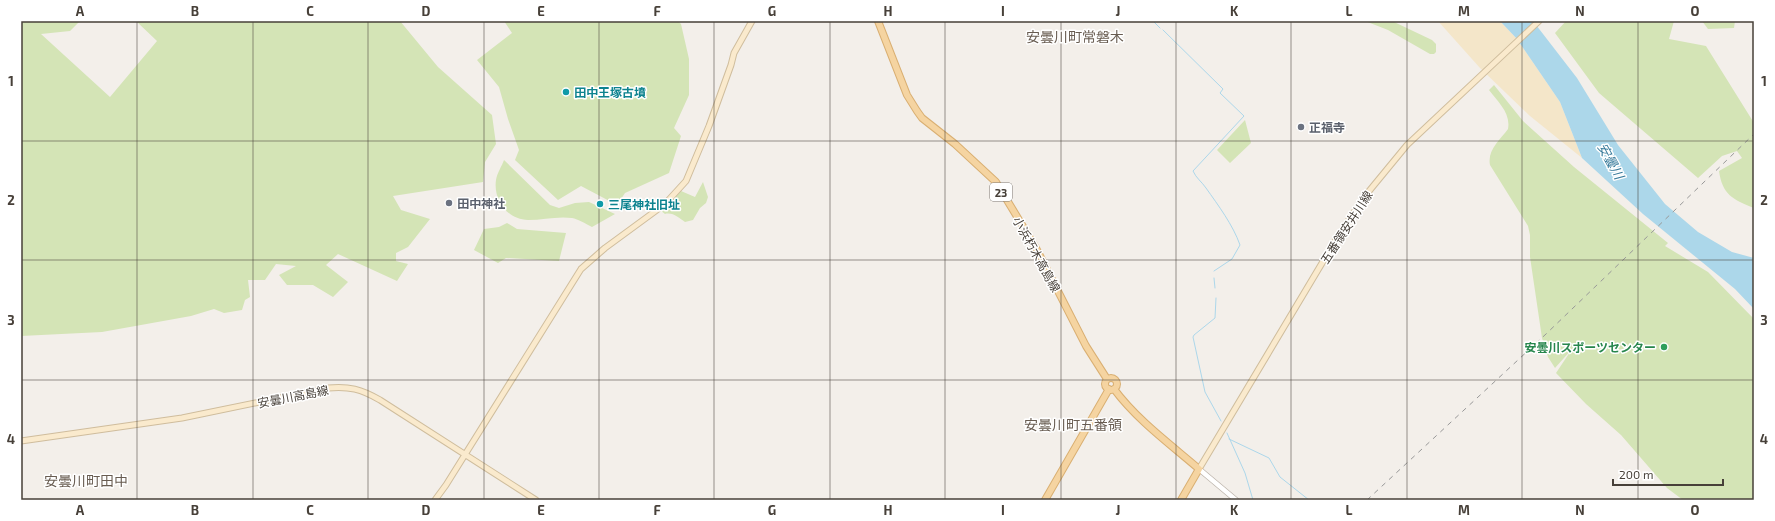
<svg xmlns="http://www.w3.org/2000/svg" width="1775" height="521" font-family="'Exo 2','Noto Sans JP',sans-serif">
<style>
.green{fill:#d4e4b6}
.sand{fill:#f4e6c9}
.water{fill:#acd7ea}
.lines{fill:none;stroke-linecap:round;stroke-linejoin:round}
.stream{stroke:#acd7ea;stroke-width:1}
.tertiary-casing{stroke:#beb6ad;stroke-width:6}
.secondary-casing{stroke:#cfbd9d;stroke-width:7}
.primary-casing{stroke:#d9af72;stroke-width:8}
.tertiary{stroke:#fff;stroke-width:4.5}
.secondary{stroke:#faeacd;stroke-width:5}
.primary{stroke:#f5d4a1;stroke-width:6}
.rail{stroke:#989898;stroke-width:1;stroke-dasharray:5 5;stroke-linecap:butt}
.grid{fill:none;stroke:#474039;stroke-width:1;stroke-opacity:0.55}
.culture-dot{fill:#0f9aa8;stroke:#fff;stroke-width:1.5}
.worship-dot{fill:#6b7280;stroke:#fff;stroke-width:1.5}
.leisure-dot{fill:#2e9e5b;stroke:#fff;stroke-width:1.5}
.labels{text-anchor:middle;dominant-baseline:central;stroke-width:3;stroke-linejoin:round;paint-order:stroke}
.shield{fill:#fff;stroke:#7e7974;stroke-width:1}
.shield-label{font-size:11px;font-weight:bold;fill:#474039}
.culture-label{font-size:12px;font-weight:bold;fill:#0d838f;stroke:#fff;text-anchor:start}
.worship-label{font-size:12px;font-weight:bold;fill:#5b616d;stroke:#fff;text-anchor:start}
.street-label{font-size:12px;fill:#474039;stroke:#fff}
.leisure-label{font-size:12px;font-weight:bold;fill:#27864d;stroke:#fff;text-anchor:end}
.water-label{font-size:13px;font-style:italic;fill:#377a9a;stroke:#fff}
.quarter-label{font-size:14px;fill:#685c51;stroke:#fff}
.neatline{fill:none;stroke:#474039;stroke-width:1.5}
.grid-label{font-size:13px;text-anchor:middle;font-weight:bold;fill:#474039}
</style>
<rect width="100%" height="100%" fill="#f3efea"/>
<!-- green -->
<path class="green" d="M 21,21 L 80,21 L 70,31 L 41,34 L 110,97 L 157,41 L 136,21 L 400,21 L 438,67 L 492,115 L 496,144 L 485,162 L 483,182 L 393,196 L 401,210 L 430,219 L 408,247 L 396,253 L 396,261 L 408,264 L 397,281 L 338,254 L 326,265 L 348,282 L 333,297 L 313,285 L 287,285 L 279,275 L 296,266 L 276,264 L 265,280 L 248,280 L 250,297 L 245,300 L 242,310 L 224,313 L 214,309 L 191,316 L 102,332 L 21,336 Z
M 504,21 L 678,21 L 681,24 L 689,59 L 689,95 L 674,128 L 681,136 L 669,173 L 625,193 L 617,205 L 581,186 L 558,200 L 515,160 L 519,150 L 508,119 L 499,87 L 477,60 L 512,33 Z
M 1365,21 L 1392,21 L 1432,40 L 1436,44 L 1436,52 L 1434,54 L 1430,54 L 1388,30 Z
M 1566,21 L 1674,21 L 1669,39 L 1706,46 L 1754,123 L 1754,208 C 1733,200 1722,194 1719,171 L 1742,158 L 1737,151 L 1722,156 L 1698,178 L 1599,93 L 1555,33 Z
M 1702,21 L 1735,21 L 1734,28 L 1708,29 Z
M 1494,85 L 1523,121 L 1574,167 L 1668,243 L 1665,246 L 1708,272 L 1754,319 L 1754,500 L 1683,500 L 1667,488 L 1621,435 L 1586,404 L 1556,373 L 1572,349 L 1555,368 L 1548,357 L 1542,338 L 1530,257 L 1530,235 L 1528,226 L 1490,165 C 1487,150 1500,140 1508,129 C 1511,113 1498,102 1489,90 Z
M 1245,120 L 1251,143 L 1230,163 L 1217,150 Z
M 504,160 L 550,205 L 559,208 L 575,203 L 589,202 L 615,214 L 592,227 C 586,224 578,219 572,218 C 557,216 543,220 528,220 C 508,220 493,200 496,180 C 497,173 502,166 504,160 Z
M 703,182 L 708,197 L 706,203 L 700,208 L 693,220 L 685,222 C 679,218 673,212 665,214 L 660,210 L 681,191 L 695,197 Z
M 507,223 L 517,229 L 566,233 L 559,261 L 506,258 L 498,263 L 474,250 L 484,229 L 499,227 Z"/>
<!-- sand -->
<path class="sand" d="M 1438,21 L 1500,21 L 1517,39 L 1560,102 L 1582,158 L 1530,116 L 1480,68 Z"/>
<!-- water -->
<path class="water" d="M 1500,21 L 1533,21 L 1577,78 L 1618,145 L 1665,204 L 1698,232 L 1732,252 L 1754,258 L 1754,309 L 1735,289 L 1643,214 L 1582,158 L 1560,102 L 1517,39 Z"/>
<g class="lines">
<!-- stream -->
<path class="stream" d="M 1153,21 L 1160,28
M 1163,30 L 1223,89 L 1220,93 L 1244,116 L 1193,171 C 1196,178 1202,182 1206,188 C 1218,205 1233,225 1240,245 L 1232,259 L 1214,271
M 1214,278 L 1215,288
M 1216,298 L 1215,318 L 1194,335 L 1193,337 L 1205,392 L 1221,421
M 1227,433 L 1245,473 L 1253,500
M 1229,439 L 1269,458 L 1280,477 L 1309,500"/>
<defs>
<path id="tertiary" d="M 1199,469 L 1236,500"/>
<path id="secondary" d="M 21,441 L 182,418 L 328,388 C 349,386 361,389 380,400 L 536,500
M 1199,469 L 1340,233 L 1365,196 L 1407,145 L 1539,21
M 435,500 L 446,485 L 581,269 L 605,248 L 665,204 L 686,181 L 709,126 L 731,65 L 734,53 L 752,21"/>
<path id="primary" d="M 878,21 L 907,95 L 917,111 L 922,118 L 955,144 L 996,182 L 1036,248 L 1086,346 L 1107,379
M1105 384a6 6 0 1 1 12 0a6 6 0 1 1-12 0Z
M 1114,389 C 1137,420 1170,444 1199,469 L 1181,500
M 1045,500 L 1109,389"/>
</defs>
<!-- tertiary casing -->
<use href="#tertiary" class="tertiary-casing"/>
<!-- secondary casing -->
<use href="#secondary" class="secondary-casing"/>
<!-- primary casing -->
<use href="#primary" class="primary-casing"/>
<!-- tertiary -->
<use href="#tertiary" class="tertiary"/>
<!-- secondary -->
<use href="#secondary" class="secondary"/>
<!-- primary -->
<use href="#primary" class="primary"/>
<!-- rail -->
<path class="rail" d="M 1367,500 L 1546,334 L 1754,134"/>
</g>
<!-- grid -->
<path class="grid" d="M 137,21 L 137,500M 253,21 L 253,500M 368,21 L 368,500M 484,21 L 484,500M 599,21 L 599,500M 714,21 L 714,500M 830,21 L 830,500M 945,21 L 945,500M 1061,21 L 1061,500M 1176,21 L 1176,500M 1291,21 L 1291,500M 1407,21 L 1407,500M 1522,21 L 1522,500M 1638,21 L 1638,500M 21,141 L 1754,141M 21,260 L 1754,260M 21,380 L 1754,380"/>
<!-- markers -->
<g class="culture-dot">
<circle cx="566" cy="92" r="4"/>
<circle cx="600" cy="204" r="4"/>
</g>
<g class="worship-dot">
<circle cx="1301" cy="127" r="4"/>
<circle cx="449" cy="203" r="4"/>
</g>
<circle class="leisure-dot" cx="1664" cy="347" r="4"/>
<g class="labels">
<!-- shield labels -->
<rect class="shield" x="990" y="183" width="22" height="18" rx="3"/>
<g class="shield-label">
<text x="1001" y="192">23</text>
</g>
<!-- culture labels -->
<g class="culture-label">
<text x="574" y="92">田中王塚古墳</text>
<text x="608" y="204">三尾神社旧址</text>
</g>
<!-- worship labels -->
<g class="worship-label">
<text x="1309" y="127">正福寺</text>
<text x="457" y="203">田中神社</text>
</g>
<!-- street labels -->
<g class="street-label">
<text transform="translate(1346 227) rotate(-57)">五番領安井川線</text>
<text transform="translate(1037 254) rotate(61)">小浜朽木高島線</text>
<text transform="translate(293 396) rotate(-11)">安曇川高島線</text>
</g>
<!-- leisure labels -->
<g class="leisure-label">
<text x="1656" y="347">安曇川スポーツセンター</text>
</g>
<!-- water labels -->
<g class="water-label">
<text transform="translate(1611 161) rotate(61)">安曇川</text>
</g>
<!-- quarter labels -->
<g class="quarter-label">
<text x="1075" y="36">安曇川町常磐木</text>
<text x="1073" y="424">安曇川町五番領</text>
<text x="86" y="480">安曇川町田中</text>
</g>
</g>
<!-- border -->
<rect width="1775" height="521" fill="none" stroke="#ffffff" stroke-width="44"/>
<!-- scale -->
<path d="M1613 479v6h110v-6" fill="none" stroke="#474039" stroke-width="2"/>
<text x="1619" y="479" font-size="12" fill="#474039" stroke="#ffffff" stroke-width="3" paint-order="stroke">200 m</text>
<rect x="22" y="22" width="1731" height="477" class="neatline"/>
<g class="grid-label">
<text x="80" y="16">A</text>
<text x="195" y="16">B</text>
<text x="310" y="16">C</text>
<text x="426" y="16">D</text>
<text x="541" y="16">E</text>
<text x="657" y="16">F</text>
<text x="772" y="16">G</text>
<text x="888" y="16">H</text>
<text x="1003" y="16">I</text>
<text x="1118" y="16">J</text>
<text x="1234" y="16">K</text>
<text x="1349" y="16">L</text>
<text x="1464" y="16">M</text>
<text x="1580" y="16">N</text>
<text x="1695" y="16">O</text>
<text x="11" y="86">1</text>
<text x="1764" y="86">1</text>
<text x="11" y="205">2</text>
<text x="1764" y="205">2</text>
<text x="11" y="325">3</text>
<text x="1764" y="325">3</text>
<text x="11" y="444">4</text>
<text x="1764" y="444">4</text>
<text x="80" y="515">A</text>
<text x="195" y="515">B</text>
<text x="310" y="515">C</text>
<text x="426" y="515">D</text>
<text x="541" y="515">E</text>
<text x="657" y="515">F</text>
<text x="772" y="515">G</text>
<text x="888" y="515">H</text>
<text x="1003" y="515">I</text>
<text x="1118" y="515">J</text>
<text x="1234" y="515">K</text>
<text x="1349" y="515">L</text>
<text x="1464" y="515">M</text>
<text x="1580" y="515">N</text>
<text x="1695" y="515">O</text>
</g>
</svg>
